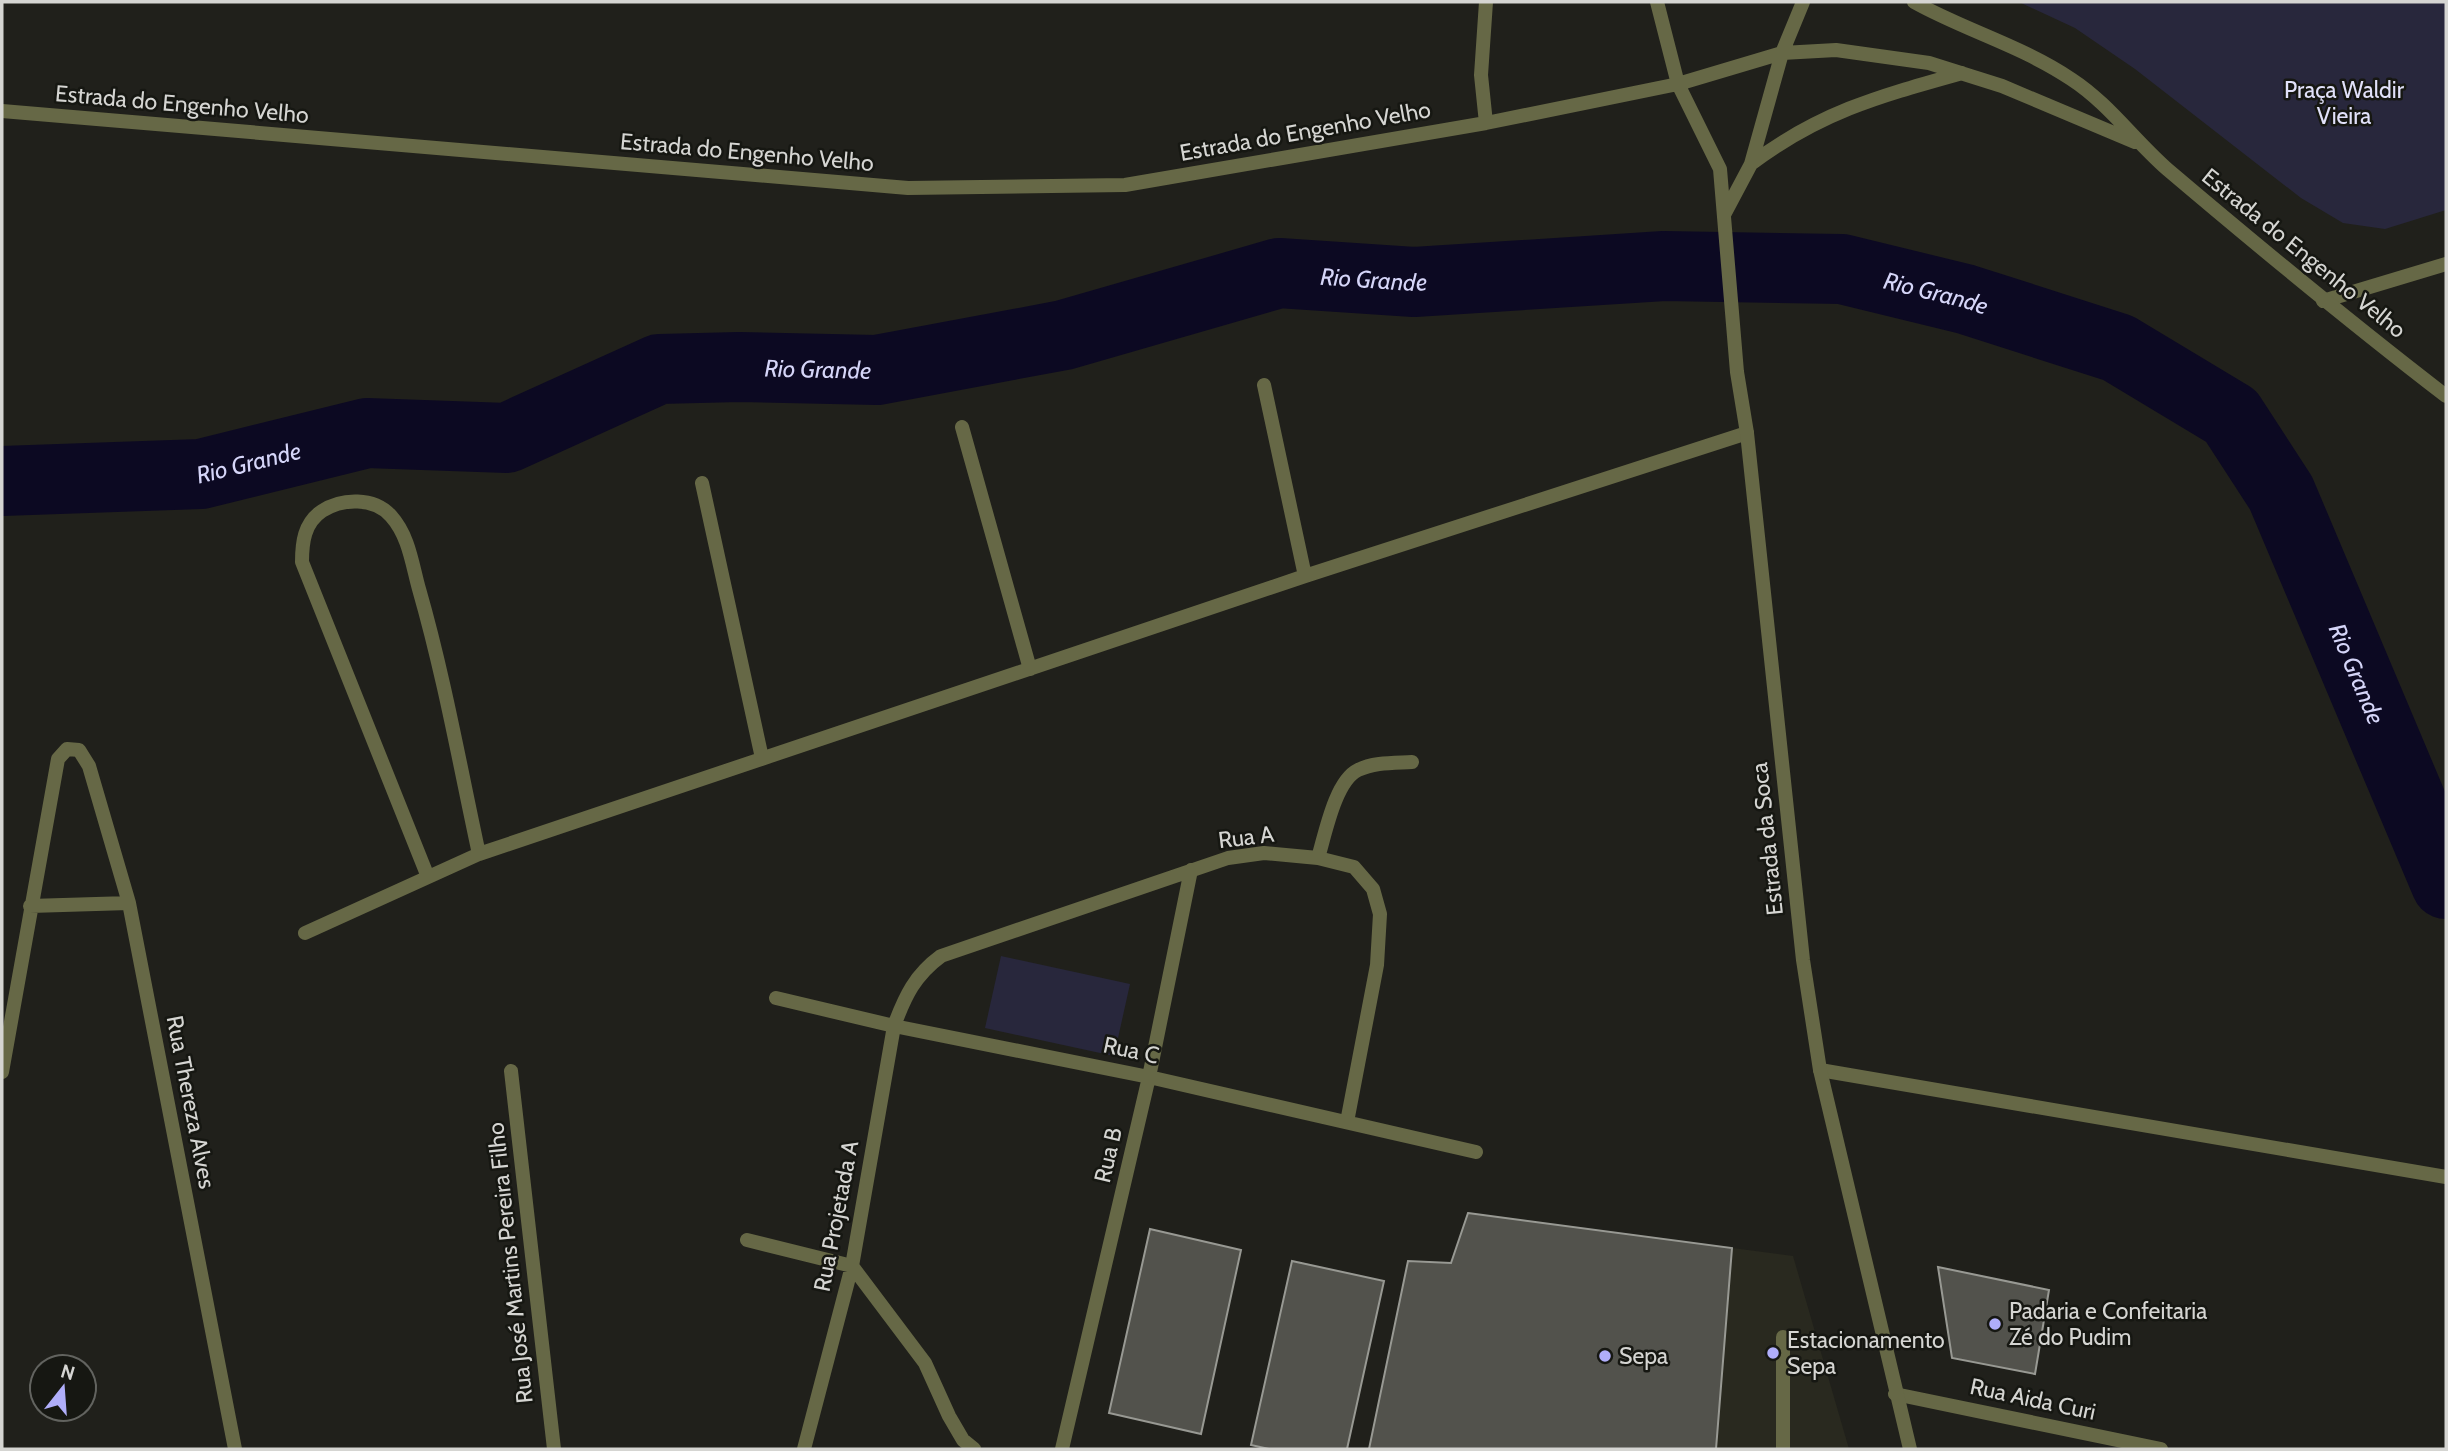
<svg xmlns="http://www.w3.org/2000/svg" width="2448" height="1451" font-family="Cabin,sans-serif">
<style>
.built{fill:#29291f}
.green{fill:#28273c}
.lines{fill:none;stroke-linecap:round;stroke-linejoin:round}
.river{stroke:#0c0922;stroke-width:70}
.building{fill:#52524c;stroke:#989993;stroke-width:2}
.service{stroke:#666846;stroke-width:14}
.minor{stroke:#666846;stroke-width:14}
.tertiary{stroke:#666846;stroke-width:14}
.poi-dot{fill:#b0aefa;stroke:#161712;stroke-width:2.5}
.labels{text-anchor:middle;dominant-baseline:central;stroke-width:5;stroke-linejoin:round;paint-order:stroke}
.park-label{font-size:23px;fill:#e1e1f9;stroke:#161712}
.street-label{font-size:23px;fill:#d5d5d2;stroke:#161712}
.poi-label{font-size:23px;fill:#d5d5d2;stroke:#161712;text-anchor:start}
.water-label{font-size:24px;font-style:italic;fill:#d5d5f8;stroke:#161712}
</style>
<rect width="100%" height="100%" fill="#20201b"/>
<!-- built -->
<path class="built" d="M 1468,1213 L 1793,1256 L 1849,1449 L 1369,1449 L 1408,1261 L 1451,1263 Z"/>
<!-- green -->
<path class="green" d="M 2019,2 L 2446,2 L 2446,210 L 2385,229 L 2343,223 L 2301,198 L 2135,69 L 2075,28 Z
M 1001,956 L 1130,984 L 1114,1056 L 985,1028 Z"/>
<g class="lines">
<!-- river -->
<path class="river" id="s1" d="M 2,481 L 201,474 L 367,433 L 507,438 L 659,369 L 739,367 L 877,370 L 1064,335 L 1279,273 L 1414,282 L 1664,266 L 1842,269 L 1965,299 L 2118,348 L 2231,416 L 2281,493 L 2446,884"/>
</g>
<!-- building -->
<path class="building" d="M 1468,1213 L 1732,1248 L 1716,1449 L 1369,1449 L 1408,1261 L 1451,1263 Z
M 1150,1229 L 1241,1250 L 1201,1434 L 1109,1413 Z
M 1292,1261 L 1384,1281 L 1347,1449 L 1269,1449 L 1251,1445 Z
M 1938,1267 L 2049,1290 L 2035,1374 L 1952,1358 Z"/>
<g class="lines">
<!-- service -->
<path class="service" d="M 1820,1070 L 2446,1177
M 1783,1337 L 1783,1449"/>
<!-- minor -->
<path class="minor" d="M 2323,301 L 2446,264
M 1264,385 L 1305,576
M 962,427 L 1030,669
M 702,483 L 762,758
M 1318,858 C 1325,835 1335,781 1358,770 C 1374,762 1394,763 1412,762
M 428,877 L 302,562 C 302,543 304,523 322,511 C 342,498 374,497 391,516 C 409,536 412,564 419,589 C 444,676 460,766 479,854
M 30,906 L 129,903
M 305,933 L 479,854 L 1305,576 L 1747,433
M 776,998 L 894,1026 L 1149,1077 L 1476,1152
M 511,1071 L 554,1449
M 2,1072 L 58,759 L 67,749 L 79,750 L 89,766 L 129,903 L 235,1449
M 747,1240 L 852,1266 L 925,1363 L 949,1416 L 963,1440 L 974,1449
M 1895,1394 L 2161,1449
M 804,1449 L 852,1266 L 894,1026 C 905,996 915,975 941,956 L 1228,858 L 1264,853 L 1318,858 L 1354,867 L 1373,889 L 1380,914 L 1377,965 L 1347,1122
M 1062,1449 L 1149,1077 L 1191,870"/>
<!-- tertiary -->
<path class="tertiary" d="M 1657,2 L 1678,84 L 1720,169 L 1737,372 L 1747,433 L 1803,960 L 1820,1070 L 1910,1449
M 1914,2 C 1964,30 2022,46 2071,79 C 2108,103 2133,139 2167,169 C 2259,247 2351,323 2446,396
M 2,111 L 908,188 L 1125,185 L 1486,123 L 1678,84 L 1782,53 L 1836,50 L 1929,63 L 2002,86 L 2135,142
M 1486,123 L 1481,75 L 1486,2
M 1751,164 C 1820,112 1880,96 1962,73
M 1725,213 L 1751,164 L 1782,53 L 1803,2"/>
</g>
<!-- markers -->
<g class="poi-dot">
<circle cx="1995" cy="1324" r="7"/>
<circle cx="1773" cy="1353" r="7"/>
<circle cx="1605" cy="1356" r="7"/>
</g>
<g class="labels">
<!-- park labels -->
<g class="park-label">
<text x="2344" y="90">Praça Waldir<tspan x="2344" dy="26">Vieira</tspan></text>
</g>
<!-- street labels -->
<g class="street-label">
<text transform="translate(182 104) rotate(5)">Estrada do Engenho Velho</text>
<text transform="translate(1305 131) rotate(-10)">Estrada do Engenho Velho</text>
<text transform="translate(747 152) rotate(5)">Estrada do Engenho Velho</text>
<text transform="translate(2304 253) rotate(39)">Estrada do Engenho Velho</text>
<text transform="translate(1246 837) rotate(-7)">Rua A</text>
<text transform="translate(1767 839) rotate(-96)">Estrada da Soca</text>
<text transform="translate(1131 1050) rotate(12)">Rua C</text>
<text transform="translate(191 1102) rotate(79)">Rua Thereza Alves</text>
<text transform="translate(1108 1155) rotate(-77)">Rua B</text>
<text transform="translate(836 1216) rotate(-79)">Rua Projetada A</text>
<text transform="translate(510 1263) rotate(-96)">Rua José Martins Pereira Filho</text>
<text transform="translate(2033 1399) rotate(12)">Rua Aida Curi</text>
</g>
<!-- poi labels -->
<g class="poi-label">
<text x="2009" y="1311">Padaria e Confeitaria<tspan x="2009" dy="26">Zé do Pudim</tspan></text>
<text x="1787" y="1340">Estacionamento<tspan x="1787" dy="26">Sepa</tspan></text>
<text x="1619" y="1356">Sepa</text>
</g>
<!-- water labels -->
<g class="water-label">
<text stroke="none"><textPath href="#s1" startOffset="1404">Rio Grande</textPath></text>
<text stroke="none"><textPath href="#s1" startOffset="1970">Rio Grande</textPath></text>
<text stroke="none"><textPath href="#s1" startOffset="836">Rio Grande</textPath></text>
<text stroke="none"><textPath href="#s1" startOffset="248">Rio Grande</textPath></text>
<text stroke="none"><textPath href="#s1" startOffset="2580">Rio Grande</textPath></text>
</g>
</g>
<!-- border -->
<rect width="2448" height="1451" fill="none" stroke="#d5d5d2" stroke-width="7"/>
<!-- north arrow -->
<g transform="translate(63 1388) rotate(17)"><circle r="33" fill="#161712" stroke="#62635f" stroke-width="2"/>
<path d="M0-5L12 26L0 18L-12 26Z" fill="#b0aefa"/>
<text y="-10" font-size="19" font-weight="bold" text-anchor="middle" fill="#d5d5d2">N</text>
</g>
</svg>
